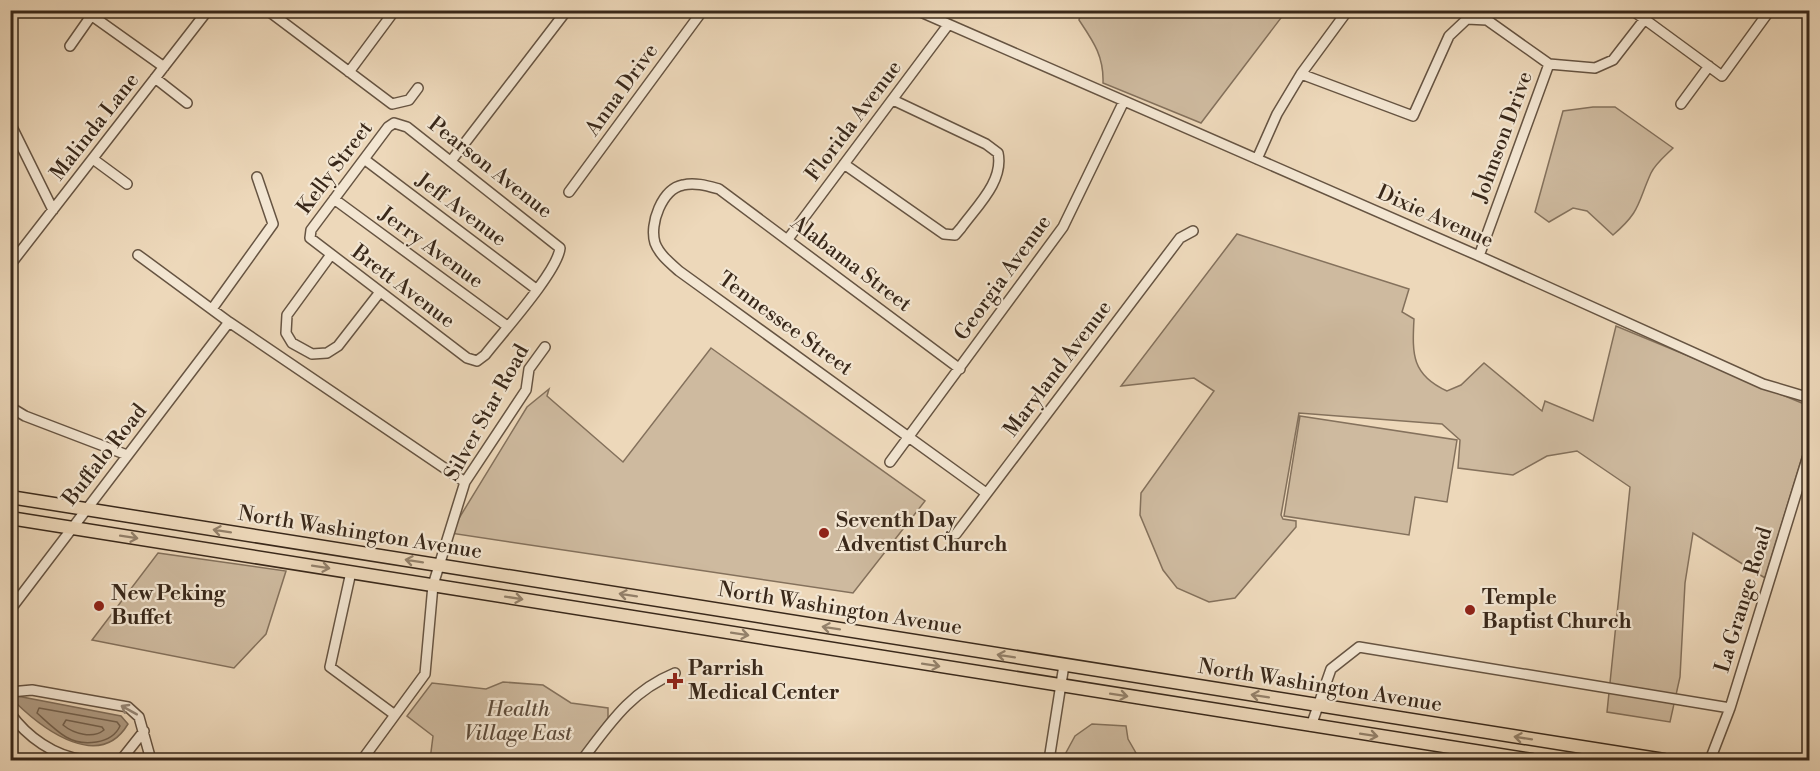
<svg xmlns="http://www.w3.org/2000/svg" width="1820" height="771" font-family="'Libre Bodoni',serif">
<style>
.green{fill:#ceba9f;stroke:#84715c;stroke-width:1.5}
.water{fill:#b09c84;stroke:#806e5a;stroke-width:1.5}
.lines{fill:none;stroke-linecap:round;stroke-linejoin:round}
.shore{stroke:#74624f;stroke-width:1.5}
.minor-casing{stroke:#665442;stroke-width:12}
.major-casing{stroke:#39281a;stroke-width:15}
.minor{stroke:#f3e6d2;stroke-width:9}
.major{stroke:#edd8ba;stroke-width:12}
.oneway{stroke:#93806a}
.oneway2{stroke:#968776}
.poi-dot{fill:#8f2418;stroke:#f3e6d2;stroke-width:2}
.labels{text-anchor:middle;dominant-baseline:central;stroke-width:4.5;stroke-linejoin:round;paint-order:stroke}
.street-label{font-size:21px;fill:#39281a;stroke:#f3e6d2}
.poi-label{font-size:21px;font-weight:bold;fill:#39281a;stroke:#f3e6d2;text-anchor:start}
.park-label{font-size:21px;font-style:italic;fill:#5e4c3b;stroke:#f3e6d2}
</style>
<rect width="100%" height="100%" fill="#edd8ba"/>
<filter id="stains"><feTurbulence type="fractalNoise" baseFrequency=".00333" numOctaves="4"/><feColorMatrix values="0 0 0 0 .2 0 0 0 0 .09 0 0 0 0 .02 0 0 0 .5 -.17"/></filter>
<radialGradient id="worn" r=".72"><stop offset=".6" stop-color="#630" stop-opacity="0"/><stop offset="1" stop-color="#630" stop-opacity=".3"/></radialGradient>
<!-- green -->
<path class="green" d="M 1082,10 L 1279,10 L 1284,14 L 1201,123 L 1103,83 C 1104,56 1093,41 1079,20 Z
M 1593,107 L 1615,107 L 1673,148 C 1666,155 1655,164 1651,173 C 1637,204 1641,211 1613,235 L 1587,211 L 1573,208 L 1549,222 L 1535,212 L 1563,111 Z
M 1237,234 L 1409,289 L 1402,312 L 1414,319 C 1412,355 1412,375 1447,391 L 1461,385 L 1484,363 L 1542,411 L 1545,401 L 1593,421 L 1616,326 L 1809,406 L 1809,435 L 1765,578 L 1693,533 L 1685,583 L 1680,677 L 1670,722 L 1607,712 L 1630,487 L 1577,451 L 1547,456 L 1513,475 L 1458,468 L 1460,440 L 1442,424 L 1299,413 L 1281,515 L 1283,519 L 1296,521 L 1296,527 L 1235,598 L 1209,602 L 1177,588 L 1163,570 L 1140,515 L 1141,493 L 1214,391 L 1194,378 L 1121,386 Z
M 711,348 L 925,501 L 853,593 L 450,533 L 527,407 L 549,389 L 547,396 L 623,462 Z
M 1300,416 L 1457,440 L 1447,502 L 1415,497 L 1409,535 L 1284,516 Z
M 158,553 L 286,571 L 266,634 L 234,668 L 92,640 Z
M 503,682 L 543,685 L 571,703 L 608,708 L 608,718 L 577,760 L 430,760 L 433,736 L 407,716 L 432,683 L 486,689 Z
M 1092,724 L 1126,726 L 1128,739 L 1140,760 L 1062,760 L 1075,736 Z"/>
<!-- water -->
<path class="water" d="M 17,696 L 121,716 L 128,724 C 100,771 45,731 16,703 Z"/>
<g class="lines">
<!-- shore -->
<path class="shore" d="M 39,708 L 117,722 L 120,726 C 112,744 83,747 66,737 C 56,731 46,721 37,713 Z
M 66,720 L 102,727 L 104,730 C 93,739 74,734 63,725 Z"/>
<defs>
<path id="minor" d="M 84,10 L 164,67
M 267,10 L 392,104 L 409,100 L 418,88
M 916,10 L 1479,256 L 1763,384 L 1810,398
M 1632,10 L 1722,76 L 1770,10
M 70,46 L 91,16
M 349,72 L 395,10
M 1301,74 L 1413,116 L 1449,36 L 1467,19 L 1487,20 L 1549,64 L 1595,68 L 1613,60 L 1644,20
M 155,78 L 187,103
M 1681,104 L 1709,66
M 10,123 L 53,210
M 394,123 L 407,127 L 560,248 C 558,271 502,333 485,355 L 477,361 L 467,358 L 310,238 L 311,230 L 388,127 Z
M 93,159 L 127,184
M 364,159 L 536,289
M 1257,159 L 1277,114 L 1301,74 L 1348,10
M 451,161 L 567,10
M 844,164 L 944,234 L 955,235 L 961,228 C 977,206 1004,181 998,153 L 986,144 L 893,100
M 569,192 L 703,10
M 334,199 L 507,326
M 788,239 L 948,25
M 138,255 L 229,322 L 465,482
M 330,256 L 287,315 L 286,333 L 292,343 L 312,354 L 327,353 L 338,346 L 380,292
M 1479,256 L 1549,64
M 10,265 L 208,10
M 212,309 L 273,224 L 257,177
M 960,369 L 719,189 C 708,186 695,182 683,185 C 662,189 649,224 655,243 C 659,254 670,263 679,271 L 986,493
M 10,407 L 25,416 L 127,455
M 890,462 L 1063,227 L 1124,101
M 956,534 L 1180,238 L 1193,231
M 351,572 L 330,667 L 395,715
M 10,610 L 229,322
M 10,692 L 32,690 L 128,707 L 139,717 L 151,760
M 10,713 C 27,737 54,756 84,760
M 1311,726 L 1331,669 L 1359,647 L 1730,708
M 121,760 L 144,731
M 362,760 L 425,674 L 433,585 L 465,482 L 526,390 L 529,369 L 545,347
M 582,760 C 610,723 631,691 675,673
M 1049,760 L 1064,665
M 1710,760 L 1730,708 L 1810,449"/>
<path id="major" d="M 10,497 L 1664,760
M 10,518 L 1532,760"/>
</defs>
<!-- minor casing -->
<use href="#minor" class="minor-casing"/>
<!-- major casing -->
<use href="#major" class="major-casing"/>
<!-- minor -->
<use href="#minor" class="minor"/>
<!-- major -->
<use href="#major" class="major"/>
</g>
<!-- one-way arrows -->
<defs><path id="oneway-shaft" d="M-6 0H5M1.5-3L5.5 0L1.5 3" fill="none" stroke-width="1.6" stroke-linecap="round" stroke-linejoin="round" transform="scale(1.5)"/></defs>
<g class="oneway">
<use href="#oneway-shaft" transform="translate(222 531) rotate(-171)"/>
<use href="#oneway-shaft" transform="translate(129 537) rotate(9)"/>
<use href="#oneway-shaft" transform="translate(414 561) rotate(-171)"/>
<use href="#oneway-shaft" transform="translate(321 567) rotate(9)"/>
<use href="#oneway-shaft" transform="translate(628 595) rotate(-171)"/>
<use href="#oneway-shaft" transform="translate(514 598) rotate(9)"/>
<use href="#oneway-shaft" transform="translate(831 628) rotate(-171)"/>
<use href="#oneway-shaft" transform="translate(740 634) rotate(9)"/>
<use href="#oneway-shaft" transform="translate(1006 656) rotate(-171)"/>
<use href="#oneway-shaft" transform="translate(931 665) rotate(9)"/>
<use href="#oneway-shaft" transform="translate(1119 695) rotate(9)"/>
<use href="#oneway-shaft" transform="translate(1260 696) rotate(-171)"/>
<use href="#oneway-shaft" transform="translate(1369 735) rotate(9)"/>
<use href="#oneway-shaft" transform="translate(1523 738) rotate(-171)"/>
</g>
<use class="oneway2" href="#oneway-shaft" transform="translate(129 710) rotate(-151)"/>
<!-- markers -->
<g class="poi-dot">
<circle cx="824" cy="533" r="6"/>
<circle cx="99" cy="606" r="6"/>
<circle cx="1470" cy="610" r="6"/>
<path d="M672 672h6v6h6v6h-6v6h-6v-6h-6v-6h6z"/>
</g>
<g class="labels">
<!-- street labels -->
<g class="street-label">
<text transform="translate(622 90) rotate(-54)">Anna Drive</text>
<text transform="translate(854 121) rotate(-53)">Florida Avenue</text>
<text transform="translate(95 127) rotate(-52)">Malinda Lane</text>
<text transform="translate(1503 137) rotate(-70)">Johnson Drive</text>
<text transform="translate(335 168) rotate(-53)">Kelly Street</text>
<text transform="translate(490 168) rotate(38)">Pearson Avenue</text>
<text transform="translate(461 210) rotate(37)">Jeff Avenue</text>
<text transform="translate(1435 217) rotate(24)">Dixie Avenue</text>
<text transform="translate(431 248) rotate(36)">Jerry Avenue</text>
<text transform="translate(851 264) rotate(37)">Alabama Street</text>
<text transform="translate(1003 278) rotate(-54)">Georgia Avenue</text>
<text transform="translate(403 287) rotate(37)">Brett Avenue</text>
<text transform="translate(785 324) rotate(36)">Tennessee Street</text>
<text transform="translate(1058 369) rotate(-53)">Maryland Avenue</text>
<text transform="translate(487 413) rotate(-61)">Silver Star Road</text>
<text transform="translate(105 455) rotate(-52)">Buffalo Road</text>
<text transform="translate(360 533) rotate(9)">North Washington Avenue</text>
<text transform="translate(1744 600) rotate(-73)">La Grange Road</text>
<text transform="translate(840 609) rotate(9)">North Washington Avenue</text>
<text transform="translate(1320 686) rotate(9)">North Washington Avenue</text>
</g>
<!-- poi labels -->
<g class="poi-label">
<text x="836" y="521">Seventh Day<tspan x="836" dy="24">Adventist Church</tspan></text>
<text x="111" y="594">New Peking<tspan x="111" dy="24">Buffet</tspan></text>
<text x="1482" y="598">Temple<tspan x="1482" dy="24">Baptist Church</tspan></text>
<text x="688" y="669">Parrish<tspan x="688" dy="24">Medical Center</tspan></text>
</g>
<!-- park labels -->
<g class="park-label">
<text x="518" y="710">Health<tspan x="518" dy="24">Village East</tspan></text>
</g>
</g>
<!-- margin -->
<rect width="1820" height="771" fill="none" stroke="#edd8ba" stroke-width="36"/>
<rect x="12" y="12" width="1796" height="747" fill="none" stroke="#39281a" stroke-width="3"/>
<rect x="18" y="18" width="1784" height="735" fill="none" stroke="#39281a" stroke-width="1.5"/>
<rect width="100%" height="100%" filter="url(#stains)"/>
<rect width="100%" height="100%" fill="url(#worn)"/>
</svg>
